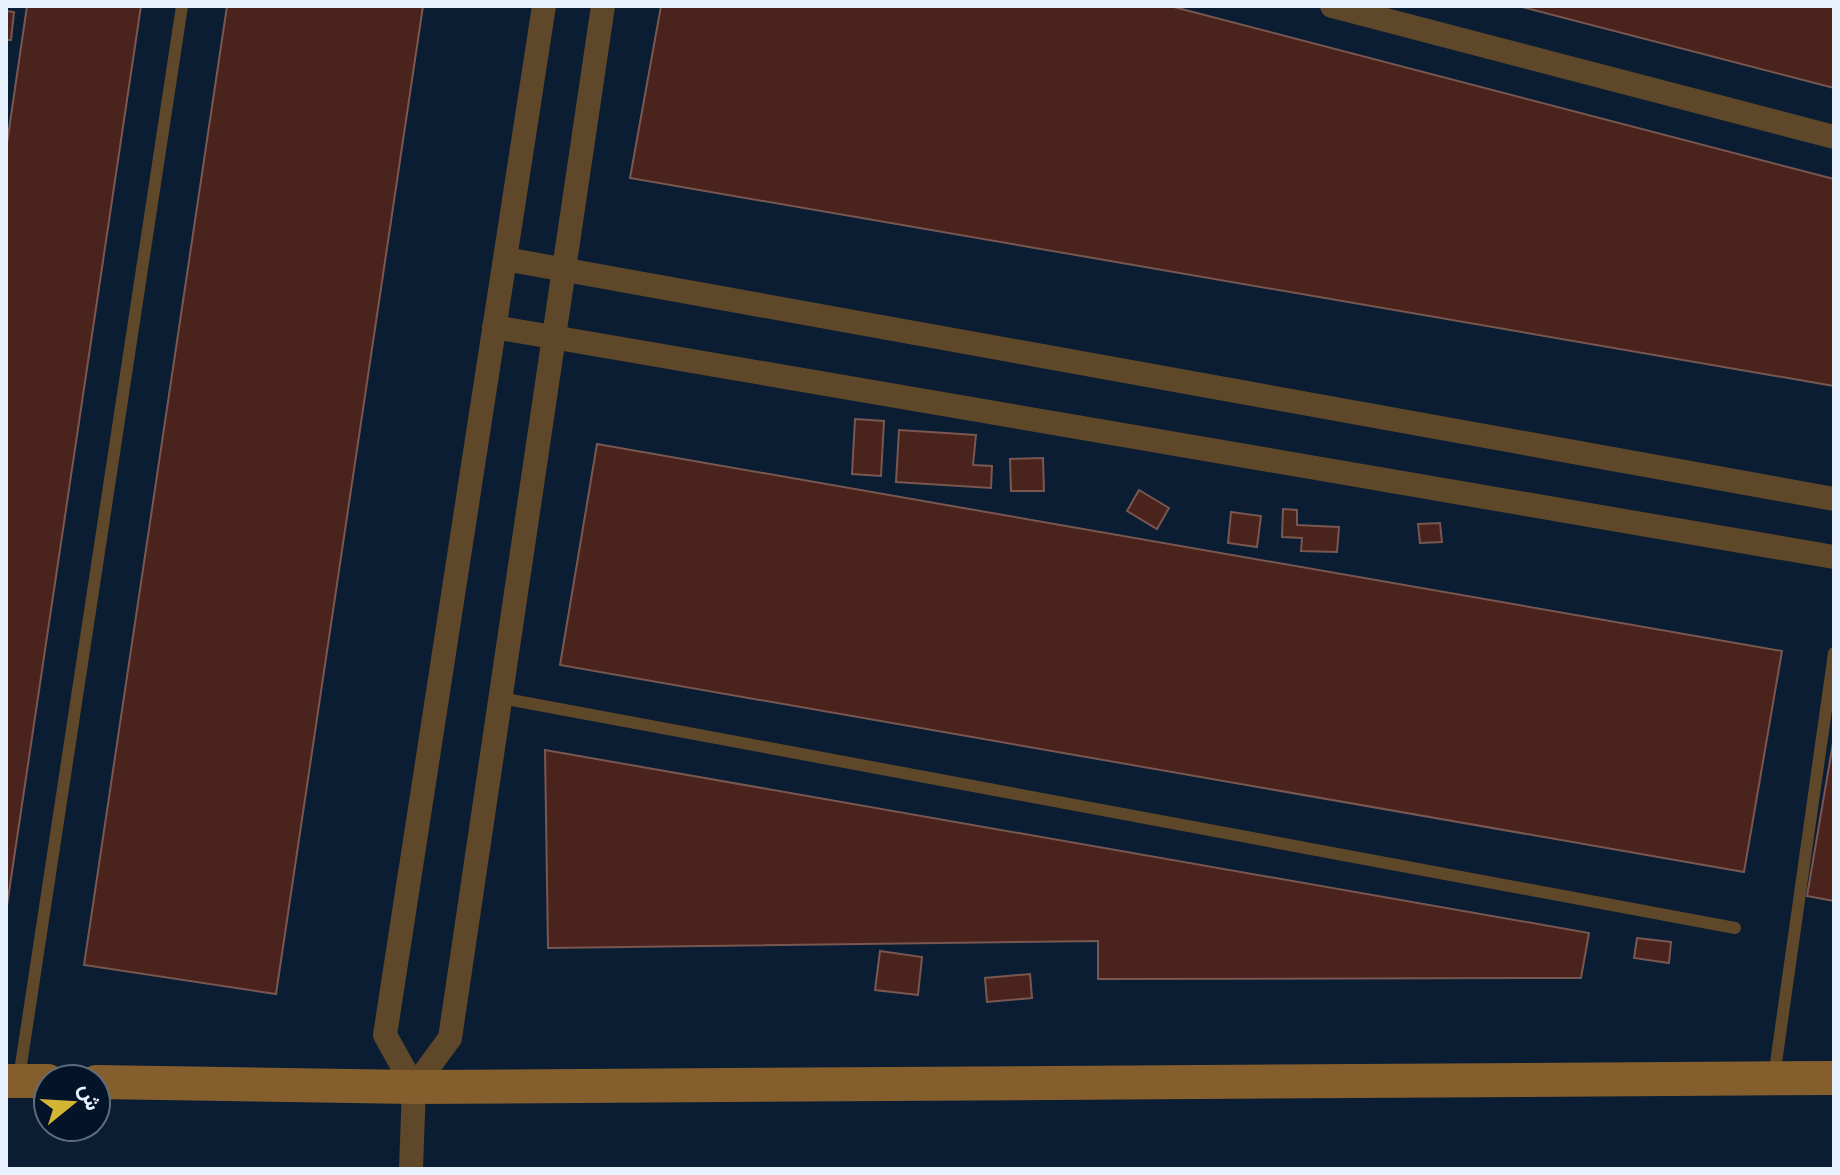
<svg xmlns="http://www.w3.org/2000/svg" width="1840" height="1175" font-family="Quicksand,Vazirmatn,sans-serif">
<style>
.building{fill:#4b231d;stroke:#795751;stroke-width:2}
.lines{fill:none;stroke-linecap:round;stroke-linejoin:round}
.lane{stroke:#5f472a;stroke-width:12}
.street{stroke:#5f472a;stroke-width:24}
.secondary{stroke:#855e2d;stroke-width:34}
</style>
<rect width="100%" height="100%" fill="#0a1d32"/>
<!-- building -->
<path class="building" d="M 27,6 L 141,6 L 6,912 L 6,150 Z
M 227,6 L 423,6 L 276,994 L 84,965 Z
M 661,6 L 1170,6 L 1834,179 L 1834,386 L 630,178 Z
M 1518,6 L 1834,6 L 1834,88 Z
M 6,11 L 14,12 L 11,40 L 6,40 Z
M 855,419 L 884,421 L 881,476 L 852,474 Z
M 899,430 L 976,435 L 973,465 L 992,466 L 991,488 L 896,482 Z
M 597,444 L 1782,651 L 1744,872 L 560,665 Z
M 1043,458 L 1044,491 L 1011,491 L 1010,459 Z
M 1139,490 L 1169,508 L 1157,529 L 1127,511 Z
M 1283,509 L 1297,510 L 1297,525 L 1339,527 L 1337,552 L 1301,551 L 1302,538 L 1282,537 Z
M 1231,512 L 1261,516 L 1257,547 L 1228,543 Z
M 1440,523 L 1442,542 L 1420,543 L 1418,524 Z
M 1834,737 L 1834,901 L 1807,896 Z
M 545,750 L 1589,933 L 1581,978 L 1098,979 L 1098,941 L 548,948 Z
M 1637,938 L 1671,942 L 1669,963 L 1634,958 Z
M 880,951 L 922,957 L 918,995 L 875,990 Z
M 1030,974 L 1032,998 L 987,1002 L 985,978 Z"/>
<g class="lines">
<!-- lane -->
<path class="lane" d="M 501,698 L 1735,928
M 1774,1077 L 1834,653
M 19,1078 L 182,6"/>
<!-- street -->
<path class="street" d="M 1332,6 L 1834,137
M 505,259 L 1834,499
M 494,327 L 1834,557
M 414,1087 L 450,1038 L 603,6
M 411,1169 L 414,1087 L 385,1035 L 544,6"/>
<!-- secondary -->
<path class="secondary" d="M 6,1081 L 48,1081
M 96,1082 L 414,1087 L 1834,1078"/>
</g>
<!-- border -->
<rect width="1840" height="1175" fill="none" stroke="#e7f1fd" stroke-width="16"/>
<!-- north arrow -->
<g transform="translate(72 1103) rotate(72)"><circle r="38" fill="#031428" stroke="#5e6c7d" stroke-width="2"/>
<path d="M0-6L14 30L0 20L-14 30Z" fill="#d4b635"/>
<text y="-12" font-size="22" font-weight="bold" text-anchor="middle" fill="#e7f1fd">ش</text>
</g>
</svg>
